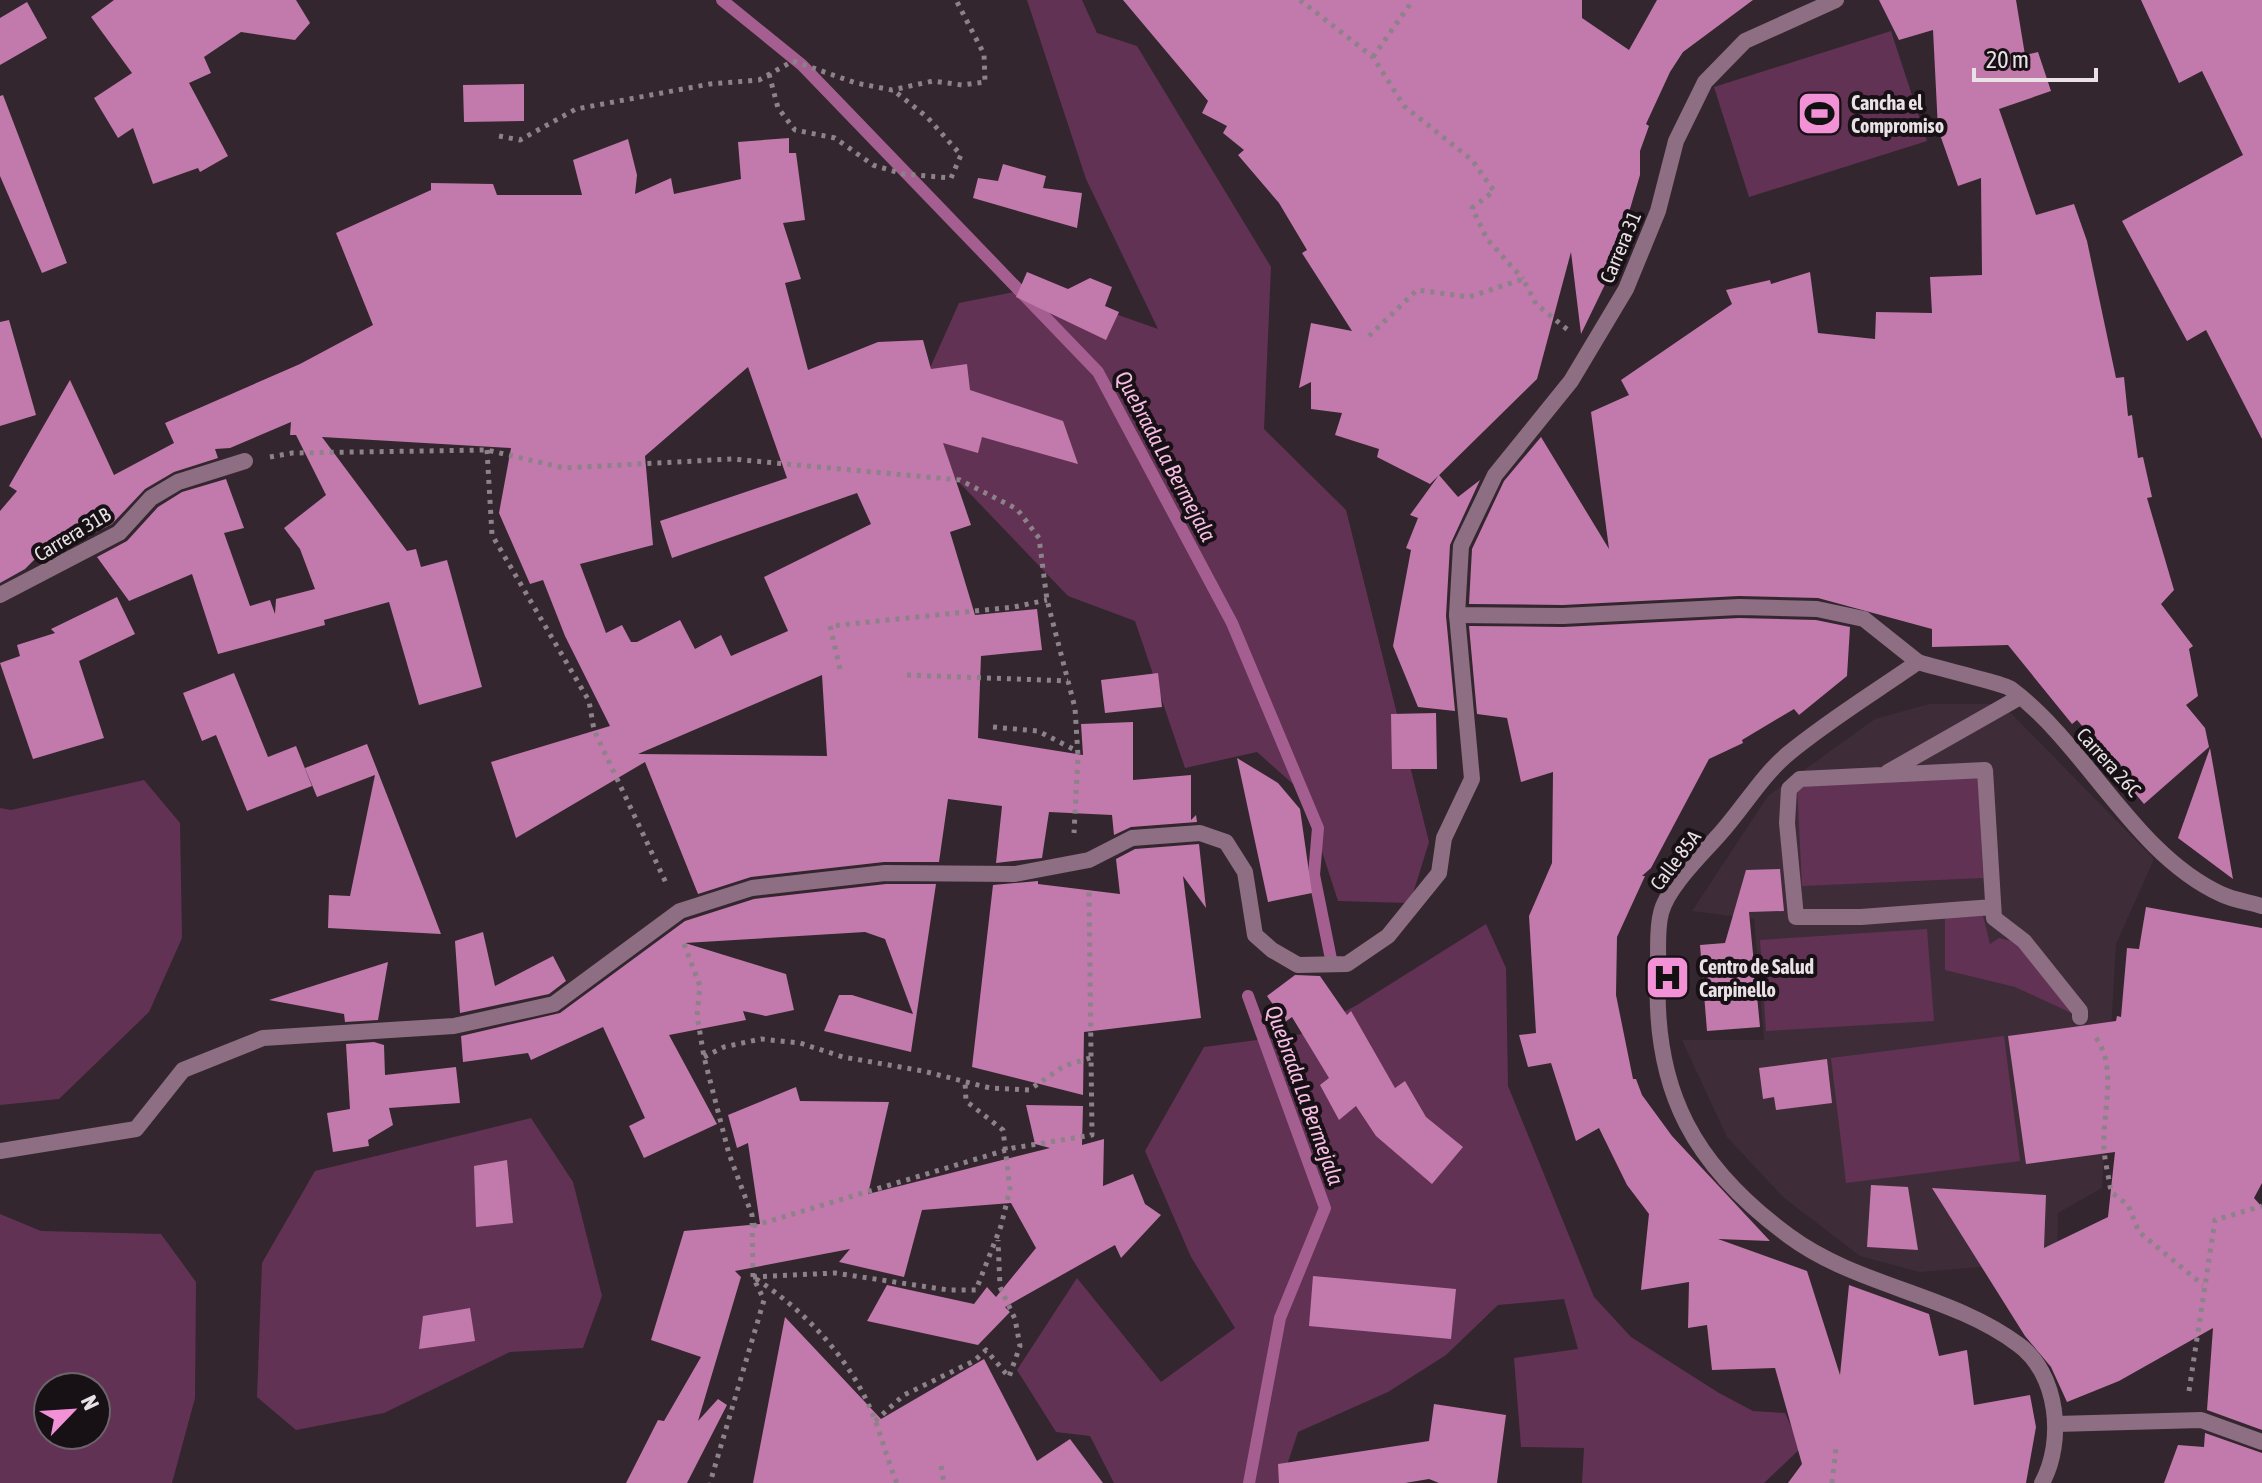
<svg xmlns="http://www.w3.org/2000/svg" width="2262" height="1483" font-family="'Asap Condensed',sans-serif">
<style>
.built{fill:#3f2c39}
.green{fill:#623254;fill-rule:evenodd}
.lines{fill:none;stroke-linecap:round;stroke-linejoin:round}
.stream{stroke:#a55e90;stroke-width:12}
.building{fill:#c279ac;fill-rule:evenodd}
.path{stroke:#8d8289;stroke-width:5;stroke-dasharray:4 6;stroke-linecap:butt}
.pedestrian{stroke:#8d6e83;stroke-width:16}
.minor{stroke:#8d6e83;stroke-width:16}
.tertiary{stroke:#8d6e83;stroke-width:16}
.labels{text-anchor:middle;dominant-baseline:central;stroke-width:8;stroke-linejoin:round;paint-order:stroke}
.poi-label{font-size:20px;font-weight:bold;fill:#eae1e7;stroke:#171115;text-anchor:start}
.street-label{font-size:20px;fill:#eae1e7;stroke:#171115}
.water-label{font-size:22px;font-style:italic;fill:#f7bce4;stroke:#171115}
</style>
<rect width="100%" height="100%" fill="#33262e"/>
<!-- built -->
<path class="built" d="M 1929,704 L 2002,704 L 2154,859 L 2116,944 L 2102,1188 L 2058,1213 L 2057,1261 L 1919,1272 L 1860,1256 L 1783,1197 L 1727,1137 L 1682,1040 L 1764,1040 L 1754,919 L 1692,911 L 1768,796 L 1875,719 Z"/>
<!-- green -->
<path class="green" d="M 1027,0 L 1082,0 L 1097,33 L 1137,46 L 1271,267 L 1264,429 L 1346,510 L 1429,842 L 1410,903 L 1338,901 L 1303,793 L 1257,752 L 1185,768 L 1135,621 L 1068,596 L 934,456 L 930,368 L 959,303 L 1039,287 L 1158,329 L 1086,179 Z
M 1891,31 L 1927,141 L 1749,197 L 1714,87 Z
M 1978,777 L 1983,878 L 1802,886 L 1797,785 Z
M 144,780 L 180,823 L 182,938 L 149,1012 L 59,1099 L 0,1105 L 0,808 L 11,810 Z
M 1982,912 L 1990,944 L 1999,938 L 2020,943 L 2080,1017 L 2015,987 L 1945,970 L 1945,913 Z
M 1486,924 L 1506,968 L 1508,1086 L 1594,1297 L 1631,1337 L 1719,1393 L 1753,1411 L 1785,1413 L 1801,1448 L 1764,1483 L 1582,1483 L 1584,1448 L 1521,1447 L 1514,1358 L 1578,1349 L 1564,1299 L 1498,1305 L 1446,1355 L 1388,1392 L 1298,1432 L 1281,1483 L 1114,1483 L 1090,1436 L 1056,1432 L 1017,1370 L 1077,1278 L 1161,1382 L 1235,1328 L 1191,1257 L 1145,1151 L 1204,1047 L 1302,1034 L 1357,1005 Z
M 1927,929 L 1934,1021 L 1766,1031 L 1760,940 Z
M 2004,1036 L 2020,1161 L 1846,1183 L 1831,1058 Z
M 531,1118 L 573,1182 L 602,1296 L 583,1348 L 510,1352 L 384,1413 L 296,1430 L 257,1397 L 262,1263 L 315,1171 Z
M 0,1214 L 41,1231 L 161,1234 L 196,1282 L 195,1398 L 172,1483 L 0,1483 ZM 48,1387 L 96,1387 L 96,1435 L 48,1435 Z"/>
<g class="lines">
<!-- stream -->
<path class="stream" d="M 722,0 L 802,65 L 1098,372 L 1232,623 L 1318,828 L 1314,875 L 1332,964
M 1248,996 L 1325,1208 L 1280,1318 L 1249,1483"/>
</g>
<!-- building -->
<path class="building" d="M 114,0 L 296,0 L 310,23 L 295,40 L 241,32 L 204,57 L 211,73 L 189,83 L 228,156 L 200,172 L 198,168 L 153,184 L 133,128 L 118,138 L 94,98 L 132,73 L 91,17 Z
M 1123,0 L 1582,0 L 1582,18 L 1629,50 L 1657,0 L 1753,0 L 1683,52 L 1670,72 L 1646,124 L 1649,126 L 1640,151 L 1640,175 L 1612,270 L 1581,334 L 1571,252 L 1537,379 L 1430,484 L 1377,457 L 1379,449 L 1335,435 L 1342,413 L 1311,409 L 1311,382 L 1299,388 L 1311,323 L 1352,331 L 1302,253 L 1307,250 L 1279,203 L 1238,155 L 1244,150 L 1223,133 L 1227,126 L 1202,113 L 1208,101 Z
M 1879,0 L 2016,0 L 2025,55 L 2038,52 L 2051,91 L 1999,109 L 2036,215 L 2074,204 L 2087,241 L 2116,378 L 2124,377 L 2128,416 L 2132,415 L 2138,458 L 2143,457 L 2152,497 L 2147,498 L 2174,590 L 2161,604 L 2193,646 L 2189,649 L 2198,696 L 2186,705 L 2205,728 L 2209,747 L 2144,804 L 2123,779 L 2125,776 L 2077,720 L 2072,724 L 2008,645 L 1932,647 L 1932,629 L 1818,598 L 1739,596 L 1563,605 L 1469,604 L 1472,549 L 1504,481 L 1541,437 L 1609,549 L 1591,412 L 1629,395 L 1621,380 L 1732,304 L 1726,290 L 1770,280 L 1771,284 L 1810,272 L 1818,333 L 1875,339 L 1876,312 L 1932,313 L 1930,277 L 1982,275 L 1981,178 L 1958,186 L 1938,129 L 1933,30 L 1899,40 Z
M 2141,0 L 2262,0 L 2262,439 L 2206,330 L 2187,341 L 2122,221 L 2243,155 L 2202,71 L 2179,83 Z
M 27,2 L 47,38 L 0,65 L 0,18 Z
M 524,84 L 524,121 L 464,122 L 463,85 Z
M 3,95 L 67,263 L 42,273 L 0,176 L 0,96 Z
M 789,138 L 789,153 L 796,153 L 805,220 L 783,223 L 801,279 L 785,283 L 808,370 L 878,342 L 923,340 L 931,369 L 967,364 L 970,390 L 1063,421 L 1078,464 L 982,437 L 978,453 L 943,443 L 971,525 L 950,532 L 975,615 L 1037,609 L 1042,650 L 981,656 L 978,738 L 1083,755 L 1081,724 L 1133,722 L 1133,780 L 1191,775 L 1191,820 L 1196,815 L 1197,822 L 1131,827 L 1114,835 L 1112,815 L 1049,812 L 1042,858 L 996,863 L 1002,806 L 948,799 L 939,862 L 884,862 L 751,877 L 698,894 L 645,762 L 516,838 L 491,762 L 610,726 L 565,636 L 543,580 L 530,584 L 499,513 L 511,448 L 322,437 L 407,551 L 416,549 L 421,567 L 447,560 L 482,687 L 419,705 L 389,602 L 324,620 L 325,625 L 218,654 L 192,574 L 129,601 L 97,557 L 127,541 L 158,507 L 182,492 L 226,479 L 244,528 L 224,533 L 250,606 L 270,600 L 275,614 L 276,599 L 315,589 L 300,549 L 284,528 L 326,495 L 296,435 L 290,435 L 291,422 L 230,448 L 215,449 L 218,458 L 174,472 L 145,489 L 112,524 L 68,547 L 42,552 L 25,569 L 0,583 L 0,511 L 17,491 L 9,486 L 70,380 L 114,475 L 174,443 L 165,423 L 300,364 L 373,325 L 336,233 L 431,190 L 431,183 L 493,184 L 497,195 L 582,195 L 573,160 L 628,139 L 637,175 L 635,194 L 671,178 L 674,194 L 741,179 L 738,142 ZM 748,367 L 787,478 L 660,521 L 672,558 L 857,493 L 871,524 L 764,577 L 788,631 L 731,656 L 721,635 L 695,649 L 680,620 L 637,642 L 631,642 L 622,625 L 606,633 L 580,564 L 653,545 L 645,456 ZM 822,675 L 827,756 L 638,754 Z
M 1003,164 L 1046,176 L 1043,188 L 1082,193 L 1077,228 L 973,198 L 978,178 L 998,181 Z
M 1027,272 L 1068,289 L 1090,278 L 1112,287 L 1105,306 L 1119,312 L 1106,340 L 1016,297 Z
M 9,320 L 36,415 L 0,426 L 0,322 Z
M 1439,475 L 1458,497 L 1480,480 L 1450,545 L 1446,616 L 1455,711 L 1418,707 L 1393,646 L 1411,550 L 1406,548 L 1418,518 L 1410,515 Z
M 117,597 L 135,634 L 79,661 L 104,738 L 33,759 L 0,663 L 20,656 L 17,645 L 55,633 L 51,629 Z
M 1739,618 L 1816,620 L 1850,627 L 1847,676 L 1799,715 L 1794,709 L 1742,740 L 1743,743 L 1709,759 L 1651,868 L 1642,876 L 1645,876 L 1617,937 L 1616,995 L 1633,1079 L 1636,1079 L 1642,1095 L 1672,1136 L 1770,1241 L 1718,1239 L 1807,1271 L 1840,1375 L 1849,1285 L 1929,1314 L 1939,1356 L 1967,1350 L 1974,1405 L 2030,1395 L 2036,1427 L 2026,1483 L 1788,1483 L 1802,1464 L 1775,1368 L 1712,1370 L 1707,1325 L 1688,1328 L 1689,1282 L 1641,1290 L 1649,1214 L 1627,1185 L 1599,1128 L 1576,1141 L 1551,1063 L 1528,1067 L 1519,1035 L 1536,1033 L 1529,916 L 1552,863 L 1553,772 L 1521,782 L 1507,718 L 1477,714 L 1469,626 L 1563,627 Z
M 234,673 L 268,757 L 296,746 L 312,786 L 247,811 L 216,735 L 202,741 L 183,693 Z
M 1158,673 L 1162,707 L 1105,713 L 1101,680 Z
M 1436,713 L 1437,769 L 1392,769 L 1391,714 Z
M 367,744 L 425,892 L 441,934 L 328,928 L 329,895 L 350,896 L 375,775 L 317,797 L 305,768 Z
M 2210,748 L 2233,879 L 2178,838 Z
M 1237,758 L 1278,783 L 1300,809 L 1312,893 L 1268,902 Z
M 1199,844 L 1206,908 L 1183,876 L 1201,1018 L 1084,1032 L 1083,1095 L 972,1067 L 993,885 L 1038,881 L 1038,884 L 1120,894 L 1116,859 L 1135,849 Z
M 1780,869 L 1784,911 L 1749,912 L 1760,1027 L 1707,1031 L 1700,945 L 1725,943 L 1746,870 Z
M 886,884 L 936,884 L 911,1052 L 824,1031 L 839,995 L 852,995 L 913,1014 L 885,939 L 865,932 L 685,943 L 786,974 L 794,1010 L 766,1016 L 743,1011 L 746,1020 L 669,1035 L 717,1124 L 644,1158 L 629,1126 L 645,1118 L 603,1027 L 531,1060 L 528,1053 L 463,1062 L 461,1036 L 560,1013 L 685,921 L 754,899 Z
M 2146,907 L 2262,928 L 2262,1183 L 2254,1198 L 2262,1207 L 2262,1430 L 2207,1410 L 2213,1328 L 2119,1381 L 2067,1402 L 2051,1367 L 2025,1336 L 1932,1188 L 2046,1195 L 2044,1248 L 2108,1217 L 2115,1152 L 2026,1164 L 2008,1036 L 2116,1021 L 2117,1016 L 2121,1017 L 2127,948 L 2139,949 Z
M 483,932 L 495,986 L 553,956 L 566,981 L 549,994 L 460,1013 L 455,941 Z
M 388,962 L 378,1020 L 345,1022 L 344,1014 L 269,1000 Z
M 1295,975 L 1320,976 L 1347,1015 L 1351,1011 L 1395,1088 L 1405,1081 L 1426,1117 L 1463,1147 L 1432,1184 L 1376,1136 L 1356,1106 L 1339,1120 L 1320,1085 L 1329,1078 L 1292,1017 L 1285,1022 L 1267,996 Z
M 374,1042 L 384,1045 L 385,1075 L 456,1067 L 460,1103 L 389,1108 L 393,1125 L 368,1140 L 369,1146 L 333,1152 L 327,1113 L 350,1109 L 346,1044 Z
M 1827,1059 L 1832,1103 L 1776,1110 L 1774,1097 L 1763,1099 L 1759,1068 Z
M 796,1087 L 800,1101 L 889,1102 L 868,1194 L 1050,1148 L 1035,1144 L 1026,1105 L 1083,1106 L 1082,1145 L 1104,1139 L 1103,1186 L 1133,1174 L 1145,1204 L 1161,1215 L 1121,1258 L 1115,1245 L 1005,1307 L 1010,1312 L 978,1345 L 867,1321 L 887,1285 L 974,1304 L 987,1287 L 996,1297 L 1036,1248 L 1011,1203 L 922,1210 L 904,1277 L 839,1262 L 850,1249 L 735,1271 L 741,1277 L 698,1421 L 718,1399 L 727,1405 L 687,1483 L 626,1483 L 658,1420 L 664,1421 L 701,1357 L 651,1340 L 684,1231 L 760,1224 L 748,1143 L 737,1148 L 728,1115 Z
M 507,1160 L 513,1223 L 476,1227 L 474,1166 Z
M 1871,1185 L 1908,1187 L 1918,1250 L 1867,1247 Z
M 1313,1276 L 1456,1289 L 1451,1339 L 1309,1326 Z
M 470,1308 L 475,1341 L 419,1349 L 423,1316 Z
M 785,1317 L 881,1419 L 984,1359 L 1037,1461 L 1070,1439 L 1103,1483 L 753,1483 Z
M 1434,1404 L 1506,1415 L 1497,1483 L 1439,1483 L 1429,1479 L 1405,1483 L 1279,1483 L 1278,1464 L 1429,1441 Z
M 2205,1433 L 2262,1453 L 2262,1483 L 2164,1483 L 2178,1445 L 2204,1447 Z"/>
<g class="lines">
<!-- path -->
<path class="path" d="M 1300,0 L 1373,57 L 1404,106 L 1472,160 L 1494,191 L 1472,208 L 1487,239 L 1523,279
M 1373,57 L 1413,0
M 769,74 L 778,108 L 795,130 L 835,138 L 873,165 L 903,174 L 951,178 L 961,155 L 927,117 L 893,90
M 499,136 L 520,140 L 576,109 L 710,84 L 759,80 L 793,61 L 856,83 L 892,90 L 933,81 L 962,85 L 985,82 L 984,54 L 956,0
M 1369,336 L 1417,290 L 1469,297 L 1523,279 L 1536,304 L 1568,330
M 487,450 L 492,535 L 589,701 L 594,730 L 667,885
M 270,457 L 292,453 L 487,450 L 564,468 L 732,459 L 960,480 L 1017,509 L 1039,538 L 1047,600 L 1075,708 L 1078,756 L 1074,833
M 840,669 L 830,626 L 1014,607 L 1047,600
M 907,675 L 1068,681
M 993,727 L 1038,731 L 1077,751
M 684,944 L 700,986 L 697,1015 L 704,1057 L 729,1154 L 752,1215 L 753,1277 L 764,1300 L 710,1483
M 2096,1038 C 2118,1068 2102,1114 2104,1149 C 2105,1163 2109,1178 2111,1192 L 2128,1205 L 2139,1232 L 2203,1285
M 704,1057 L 724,1047 L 761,1039 L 800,1043 L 843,1057 L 923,1071 L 990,1088 L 1029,1090 L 1064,1066 L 1093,1057
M 753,1226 L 1013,1148 L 1092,1135 L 1089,889
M 753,1277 L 835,1273 L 948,1290 L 976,1290 L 1001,1226 L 1010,1189 L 1003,1130 L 966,1101 L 965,1081
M 756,1279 C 804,1310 850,1358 872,1413 C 882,1436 887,1460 897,1483
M 2189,1391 L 2215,1220 L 2262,1206
M 875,1421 L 904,1395 L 974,1361 L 986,1350 L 1009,1377 L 1020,1346 L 1015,1319 L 1000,1287 L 998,1240
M 941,1466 L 944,1483
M 1832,1483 L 1836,1448"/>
<!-- pedestrian -->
<path class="pedestrian" d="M 1888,772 L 2020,697
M 1993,907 L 1861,917 L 1796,917 L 1787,823 L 1789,789 L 1800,779 L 1985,770 L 1994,918 L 2024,941 L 2080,1011 L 2080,1017"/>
<!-- minor -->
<path class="minor" d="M 0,595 L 119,533 L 151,498 L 178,482 L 245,461
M 1918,662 C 1933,667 2005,684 2011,689 C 2087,746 2134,854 2221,894 C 2233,900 2249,902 2262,906
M 0,1151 L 136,1129 L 183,1070 L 263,1038 L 454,1026 L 554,1004 L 680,911 L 752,888 L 885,873 L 1015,874 L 1089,860 L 1132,838 L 1200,833 L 1226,842 L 1245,872 L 1255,935 L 1272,950 L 1298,965 L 1347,964 L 1388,936 L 1439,873 L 1444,838 L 1472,779 L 1457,615
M 2056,1424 L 2201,1420 L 2262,1442"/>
<!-- tertiary -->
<path class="tertiary" d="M 1836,0 L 1745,41 L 1705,82 L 1676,141 L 1658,211 L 1626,289 L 1571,381 L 1495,475 L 1461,546 L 1457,615 L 1563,616 L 1739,607 L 1817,609 L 1864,619 L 1918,662 C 1875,692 1829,720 1789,753 C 1762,775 1742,810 1718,836 C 1701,855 1667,888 1661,913 C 1656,932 1659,955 1658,974 C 1653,1092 1695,1167 1789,1236 C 1858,1287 1951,1294 2019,1345 C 2058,1374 2065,1441 2042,1483"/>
</g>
<!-- icons -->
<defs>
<symbol id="stadium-square" viewBox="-11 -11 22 22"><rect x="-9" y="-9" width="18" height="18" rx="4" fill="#f391d6" stroke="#171115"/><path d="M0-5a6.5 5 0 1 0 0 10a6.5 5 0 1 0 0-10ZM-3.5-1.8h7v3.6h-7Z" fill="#111"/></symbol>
<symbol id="hospital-square" viewBox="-11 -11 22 22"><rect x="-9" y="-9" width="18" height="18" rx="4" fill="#f391d6" stroke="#171115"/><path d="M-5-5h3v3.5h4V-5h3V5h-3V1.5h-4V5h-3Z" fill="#111"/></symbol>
</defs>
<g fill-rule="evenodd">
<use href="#stadium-square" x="1794" y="88" width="51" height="51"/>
<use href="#hospital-square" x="1642" y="952" width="51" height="51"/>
</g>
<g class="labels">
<!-- poi labels -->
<g class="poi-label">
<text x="1851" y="102">Cancha el<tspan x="1851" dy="23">Compromiso</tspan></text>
<text x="1699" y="966">Centro de Salud<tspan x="1699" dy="23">Carpinello</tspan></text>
</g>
<!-- street labels -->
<g class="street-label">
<text transform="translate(1620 247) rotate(-67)">Carrera 31</text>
<text transform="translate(72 534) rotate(-31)">Carrera 31B</text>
<text transform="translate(2109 762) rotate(48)">Carrera 26C</text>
<text transform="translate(1675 860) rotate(-53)">Calle 85A</text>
</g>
<!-- water labels -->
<g class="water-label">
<text transform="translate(1166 456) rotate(62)">Quebrada La Bermejala</text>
<text transform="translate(1305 1095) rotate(70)">Quebrada La Bermejala</text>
</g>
</g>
<!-- north arrow -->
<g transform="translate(72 1411) rotate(65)"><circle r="38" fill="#171115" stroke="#6b6469" stroke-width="2"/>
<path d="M0-6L14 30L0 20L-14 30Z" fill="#f391d6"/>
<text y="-12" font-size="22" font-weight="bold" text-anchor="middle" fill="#eae1e7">N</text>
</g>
<!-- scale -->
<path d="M1974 68v12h122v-12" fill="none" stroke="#eae1e7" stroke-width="4"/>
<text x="1986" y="68" font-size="24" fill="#eae1e7" stroke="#171115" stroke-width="6" paint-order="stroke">20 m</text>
</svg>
